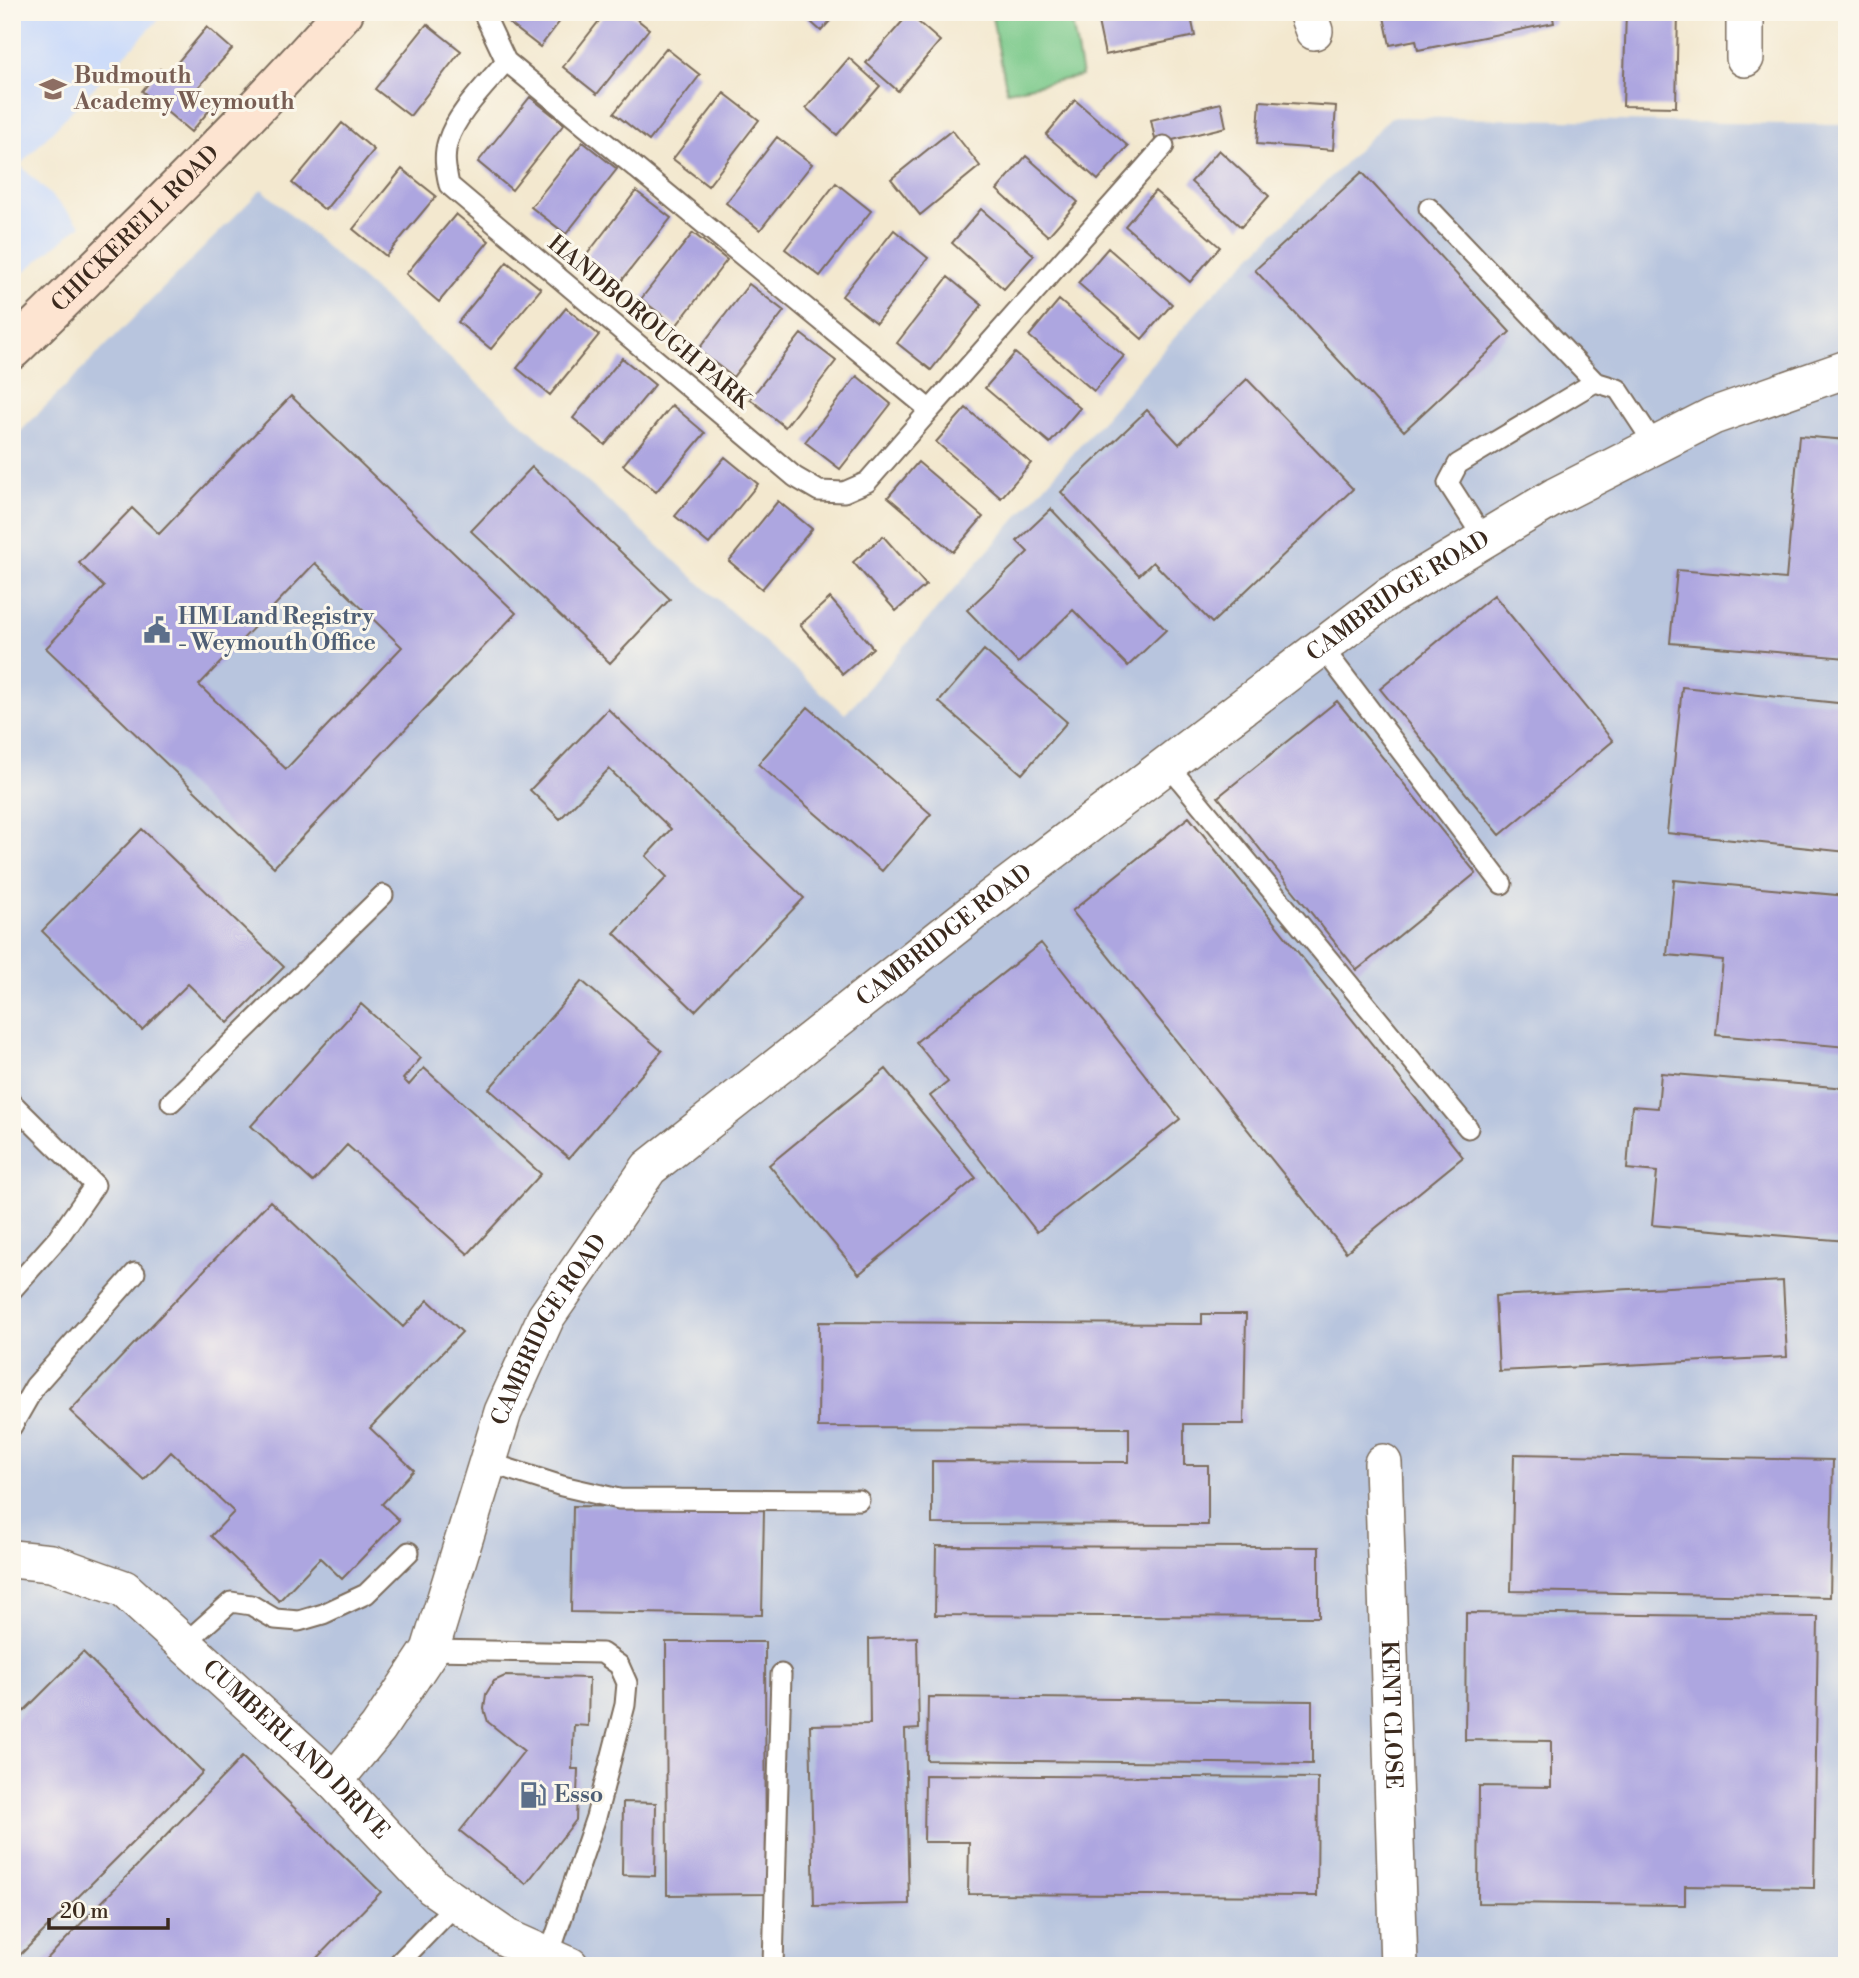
<svg xmlns="http://www.w3.org/2000/svg" width="1859" height="1978" font-family="'Libre Bodoni',serif">
<style>
.built{fill:#ccdbf9}
.industrial{fill:#b8c5de}
.green{fill:#7ac98a;stroke:#5a7a54;stroke-width:2}
.building{fill:#ada6e0;fill-rule:evenodd}
.lines{fill:none;stroke-linecap:round;stroke-linejoin:round}
.lane-casing{stroke:#7b6c5c;stroke-width:23}
.street-casing{stroke:#7b6c5c;stroke-width:40}
.secondary-casing{stroke:#7b6c5c;stroke-width:42}
.lane{stroke:#fff;stroke-width:19}
.street{stroke:#fff;stroke-width:37}
.secondary{stroke:#fde4d1;stroke-width:38}
.labels{text-anchor:middle;dominant-baseline:central;stroke-width:6;stroke-linejoin:round;paint-order:stroke}
.education-label{font-size:23px;font-weight:bold;fill:#785e54;stroke:#fbf7ec;text-anchor:start}
.street-label{font-size:23px;fill:#3b2a1e;stroke:#fbf7ec}
.service-label{font-size:23px;font-weight:bold;fill:#4e5e75;stroke:#fbf7ec;text-anchor:start}
</style>
<rect width="100%" height="100%" fill="#fbf7ec"/>
<filter id="ink" filterUnits="userSpaceOnUse"><feTurbulence type="fractalNoise" baseFrequency=".0143" numOctaves="2"/><feDisplacementMap in="SourceGraphic" scale="14" xChannelSelector="R" yChannelSelector="G"/><feConvolveMatrix kernelMatrix="1 2 1 2 8 2 1 2 1" color-interpolation-filters="sRGB"/></filter>
<filter id="wash" filterUnits="userSpaceOnUse"><feTurbulence type="fractalNoise" baseFrequency=".00686" numOctaves="4" result="noise"/><feDisplacementMap in="SourceGraphic" scale="28" xChannelSelector="R" yChannelSelector="G"/><feGaussianBlur stdDeviation="1.57" result="paint"/><feColorMatrix in="noise" values="0 0 0 0 0 0 0 0 0 0 0 0 0 0 0 0 0 1.4 0 .05"/><feComposite in="paint" operator="in"/></filter>
<g filter="url(#wash)">
<rect width="100%" height="100%" fill="#f3e8cf"/>
<!-- built -->
<path class="built" d="M 12,12 L 166,12 L 20,165 L 81,225 L 12,282 Z"/>
<!-- industrial -->
<path class="industrial" d="M 1391,117 L 1847,125 L 1847,1966 L 12,1966 L 12,440 L 262,189 L 845,714 L 1210,297 Z"/>
<!-- green -->
<path class="green" d="M 991,12 L 1070,12 L 1082,76 L 1007,91 Z"/>
<g id="blocks">
<!-- building -->
<path class="building" d="M 511,12 L 567,12 L 540,47 L 505,20 Z
M 606,12 L 628,12 L 649,29 L 597,94 L 563,67 Z
M 800,12 L 838,12 L 821,31 Z
M 1096,12 L 1190,12 L 1195,36 L 1105,55 Z
M 1383,12 L 1552,12 L 1554,23 L 1418,50 L 1416,40 L 1390,45 Z
M 1626,12 L 1678,12 L 1676,107 L 1623,106 Z
M 909,14 L 940,41 L 898,91 L 866,63 Z
M 427,24 L 461,51 L 410,116 L 375,89 Z
M 207,27 L 232,49 L 195,91 L 213,106 L 191,132 L 142,91 L 160,69 L 167,75 Z
M 666,48 L 700,75 L 649,141 L 614,113 Z
M 849,58 L 880,86 L 837,135 L 806,108 Z
M 724,93 L 759,120 L 708,186 L 673,159 Z
M 530,97 L 564,124 L 512,190 L 478,162 Z
M 1075,100 L 1128,146 L 1098,180 L 1046,135 Z
M 1260,101 L 1336,106 L 1333,150 L 1257,144 Z
M 1221,103 L 1226,127 L 1156,144 L 1151,120 Z
M 342,123 L 374,150 L 325,210 L 292,183 Z
M 952,130 L 980,166 L 920,215 L 891,179 Z
M 777,137 L 812,164 L 760,230 L 726,203 Z
M 583,142 L 617,169 L 566,234 L 531,207 Z
M 1219,150 L 1269,196 L 1241,227 L 1191,182 Z
M 1026,156 L 1078,202 L 1048,236 L 997,190 Z
M 402,169 L 436,196 L 386,256 L 353,229 Z
M 1362,172 L 1510,332 L 1404,431 L 1255,270 Z
M 836,183 L 871,211 L 820,276 L 785,249 Z
M 636,191 L 671,218 L 619,284 L 585,257 Z
M 1155,191 L 1220,247 L 1190,282 L 1125,226 Z
M 981,209 L 1034,255 L 1004,289 L 952,243 Z
M 456,214 L 489,241 L 439,302 L 406,274 Z
M 894,230 L 928,258 L 876,323 L 842,296 Z
M 693,233 L 727,260 L 676,326 L 641,299 Z
M 1108,248 L 1172,304 L 1142,339 L 1078,283 Z
M 507,262 L 541,289 L 491,349 L 458,322 Z
M 948,277 L 982,305 L 931,370 L 897,343 Z
M 749,284 L 784,311 L 733,377 L 698,350 Z
M 1059,300 L 1124,356 L 1094,391 L 1029,336 Z
M 566,308 L 599,335 L 550,395 L 517,368 Z
M 801,334 L 836,361 L 785,427 L 750,399 Z
M 1015,353 L 1080,408 L 1050,443 L 985,388 Z
M 622,358 L 655,385 L 605,445 L 573,418 Z
M 857,376 L 891,404 L 840,469 L 805,442 Z
M 1247,379 L 1353,489 L 1212,623 L 1153,562 L 1139,575 L 1061,492 L 1147,410 L 1179,444 Z
M 291,396 L 516,613 L 274,867 L 46,648 L 104,587 L 79,563 L 132,508 L 159,534 ZM 315,563 L 402,647 L 286,769 L 199,685 Z
M 672,405 L 705,433 L 656,492 L 623,465 Z
M 966,408 L 1031,463 L 1001,498 L 936,442 Z
M 1799,436 L 1847,440 L 1847,658 L 1670,643 L 1677,570 L 1786,579 Z
M 725,457 L 758,484 L 709,544 L 675,516 Z
M 918,462 L 983,517 L 953,552 L 888,497 Z
M 532,467 L 670,599 L 610,663 L 471,531 Z
M 778,501 L 812,529 L 762,589 L 729,561 Z
M 1051,509 L 1166,630 L 1128,666 L 1073,610 L 1018,663 L 967,610 L 1028,552 L 1017,541 Z
M 883,536 L 926,585 L 896,611 L 853,562 Z
M 1494,595 L 1613,741 L 1500,835 L 1380,689 Z
M 830,598 L 873,648 L 843,674 L 800,625 Z
M 984,650 L 1067,722 L 1022,774 L 939,702 Z
M 1682,687 L 1847,704 L 1847,852 L 1667,833 Z
M 1337,701 L 1476,873 L 1357,970 L 1218,797 Z
M 808,707 L 931,814 L 882,871 L 758,764 Z
M 608,709 L 804,898 L 695,1011 L 614,933 L 667,877 L 646,856 L 671,829 L 609,769 L 560,819 L 530,790 Z
M 1189,817 L 1463,1157 L 1346,1252 L 1072,911 Z
M 142,829 L 284,967 L 228,1023 L 188,984 L 142,1030 L 42,931 Z
M 1674,880 L 1847,896 L 1847,1047 L 1716,1035 L 1723,960 L 1667,955 Z
M 1041,943 L 1180,1119 L 1037,1232 L 930,1096 L 948,1082 L 916,1042 Z
M 582,981 L 662,1051 L 569,1158 L 489,1089 Z
M 361,1004 L 421,1058 L 403,1079 L 409,1085 L 424,1068 L 541,1174 L 468,1254 L 347,1145 L 313,1182 L 251,1126 Z
M 886,1069 L 976,1178 L 859,1274 L 769,1165 Z
M 1661,1073 L 1847,1088 L 1847,1241 L 1652,1225 L 1657,1172 L 1627,1169 L 1632,1106 L 1658,1108 Z
M 270,1201 L 403,1327 L 428,1300 L 462,1332 L 370,1428 L 414,1470 L 382,1504 L 399,1520 L 342,1579 L 320,1558 L 279,1601 L 211,1536 L 234,1512 L 171,1452 L 144,1480 L 70,1411 Z
M 1783,1281 L 1787,1357 L 1499,1371 L 1495,1296 Z
M 1202,1314 L 1246,1314 L 1244,1424 L 1184,1424 L 1184,1465 L 1208,1465 L 1208,1525 L 932,1524 L 932,1461 L 1129,1462 L 1129,1428 L 818,1427 L 819,1322 L 1202,1324 Z
M 1514,1454 L 1833,1460 L 1830,1597 L 1511,1591 Z
M 573,1506 L 764,1509 L 762,1615 L 571,1612 Z
M 936,1546 L 1319,1547 L 1319,1617 L 935,1615 Z
M 1466,1613 L 1818,1617 L 1814,1888 L 1685,1886 L 1685,1905 L 1478,1903 L 1479,1786 L 1551,1787 L 1551,1741 L 1465,1740 Z
M 917,1637 L 919,1729 L 905,1730 L 909,1904 L 814,1906 L 810,1725 L 870,1724 L 869,1639 Z
M 666,1642 L 765,1642 L 766,1894 L 667,1895 Z
M 83,1652 L 203,1772 L 12,1963 L 12,1723 Z
M 505,1676 L 589,1678 L 588,1726 L 574,1725 L 572,1769 L 578,1769 L 576,1820 L 526,1884 L 460,1831 L 524,1751 L 488,1722 L 484,1709 L 486,1694 L 494,1681 Z
M 928,1697 L 1312,1701 L 1312,1764 L 927,1760 Z
M 242,1757 L 381,1892 L 309,1966 L 40,1966 Z
M 925,1775 L 1318,1778 L 1317,1896 L 968,1894 L 969,1842 L 924,1842 Z
M 623,1802 L 656,1803 L 655,1876 L 622,1875 Z"/>
</g>
</g>
<g filter="url(#ink)">
<use href="#blocks" fill-opacity="0" stroke="#7b6c5c" stroke-width="2"/>
<g class="lines">
<defs>
<path id="lane" d="M 483,12 L 506,61 L 930,410 L 1164,146
M 506,61 C 488,83 456,114 448,141 C 443,156 446,170 449,185 L 795,477 L 819,491 L 844,492 L 867,482 L 930,410
M 1429,208 L 1595,382
M 1484,539 L 1448,483 L 1458,464 L 1595,382 L 1618,389 L 1655,445
M 1322,647 L 1502,884
M 1167,764 L 1468,1128
M 171,1102 L 383,895
M 12,1103 L 95,1185 L 58,1238 L 12,1290
M 12,1426 L 35,1386 L 135,1273
M 487,1462 L 562,1486 L 619,1499 L 859,1500
M 184,1644 L 231,1602 L 251,1605 L 275,1619 L 299,1621 L 323,1614 L 366,1594 L 409,1552
M 430,1650 L 602,1653 L 619,1665 L 627,1683 L 625,1705 L 596,1817 L 547,1961
M 396,1966 L 457,1903
M 773,1966 L 781,1674"/>
<g id="street">
<path d="M 1307,12 L 1314,31"/>
<path d="M 1745,58 L 1745,12"/>
<path id="s1" d="M 1383,1463 L 1399,1966"/>
<path id="s2" d="M 12,1559 L 51,1563 L 124,1589 L 334,1781 L 433,1887 L 507,1938 L 570,1966"/>
<path id="s3" d="M 334,1781 L 378,1728 L 430,1650 L 503,1412 L 546,1317 L 649,1168 L 977,909 L 1389,596 L 1556,496 L 1713,416 L 1847,369"/>
</g>
<g id="secondary">
<path id="s4" d="M 12,350 C 125,240 239,130 344,12"/>
</g>
</defs>
<!-- lane casing -->
<use href="#lane" class="lane-casing"/>
<!-- street casing -->
<use href="#street" class="street-casing"/>
<!-- secondary casing -->
<use href="#secondary" class="secondary-casing"/>
<!-- lane -->
<use href="#lane" class="lane"/>
<!-- street -->
<use href="#street" class="street"/>
<!-- secondary -->
<use href="#secondary" class="secondary"/>
</g>
</g>
<!-- icons -->
<defs>
<symbol id="school-bare" viewBox="-9 -9 18 18"><path d="M0-5L7-2L0 1L-7-2ZM-4 1L0 2.5L4 1V4Q0 6-4 4Z" fill="#8d6e63" stroke="#fbf7ec" stroke-width="2.5" paint-order="stroke"/></symbol>
<symbol id="civic-bare" viewBox="-9 -9 18 18"><path d="M-.6-6.5H3V-4.5H.6V-3L4-1V1h2V6H-6V1h2V-1L-.6-3ZM-1.2 2.5V6h2.4V2.5Z" fill="#5c6f8a" stroke="#fbf7ec" stroke-width="2.5" paint-order="stroke"/></symbol>
<symbol id="fuel-bare" viewBox="-9 -9 18 18"><path d="M-5.5-6h7V0h2V4h1.3V-2.5L3-4.5l.8-.8L6-3V5H2.5V1h-1V6h-7ZM-4.2-4.7v3.2H.2V-4.7Z" fill="#5c6f8a" stroke="#fbf7ec" stroke-width="2.5" paint-order="stroke"/></symbol>
</defs>
<g fill-rule="evenodd">
<use href="#school-bare" x="34" y="70" width="38" height="38"/>
<use href="#civic-bare" x="138" y="611" width="38" height="38"/>
<use href="#fuel-bare" x="514" y="1776" width="38" height="38"/>
</g>
<g class="labels">
<!-- education labels -->
<g class="education-label">
<text x="74" y="76">Budmouth<tspan x="74" dy="26">Academy Weymouth</tspan></text>
</g>
<!-- street labels -->
<g class="street-label">
<text stroke="none"><textPath href="#s4" startOffset="173">CHICKERELL ROAD</textPath></text>
<text transform="translate(649 322) rotate(40)">HANDBOROUGH PARK</text>
<text stroke="none"><textPath href="#s3" startOffset="1640">CAMBRIDGE ROAD</textPath></text>
<text stroke="none"><textPath href="#s3" startOffset="1073">CAMBRIDGE ROAD</textPath></text>
<text stroke="none"><textPath href="#s3" startOffset="506">CAMBRIDGE ROAD</textPath></text>
<text stroke="none"><textPath href="#s1" startOffset="252">KENT CLOSE</textPath></text>
<text stroke="none"><textPath href="#s2" startOffset="352">CUMBERLAND DRIVE</textPath></text>
</g>
<!-- service labels -->
<g class="service-label">
<text x="178" y="617">HM Land Registry<tspan x="178" dy="26">- Weymouth Office</tspan></text>
<text x="554" y="1795">Esso</text>
</g>
</g>
<!-- margin -->
<rect width="1859" height="1978" fill="none" stroke="#fbf7ec" stroke-width="42"/>
<!-- scale -->
<path d="M49 1918v10h119v-10" fill="none" stroke="#3b2a1e" stroke-width="3.5"/>
<text x="60" y="1918" font-size="21" fill="#3b2a1e" stroke="#fbf7ec" stroke-width="5" paint-order="stroke">20 m</text>
</svg>
